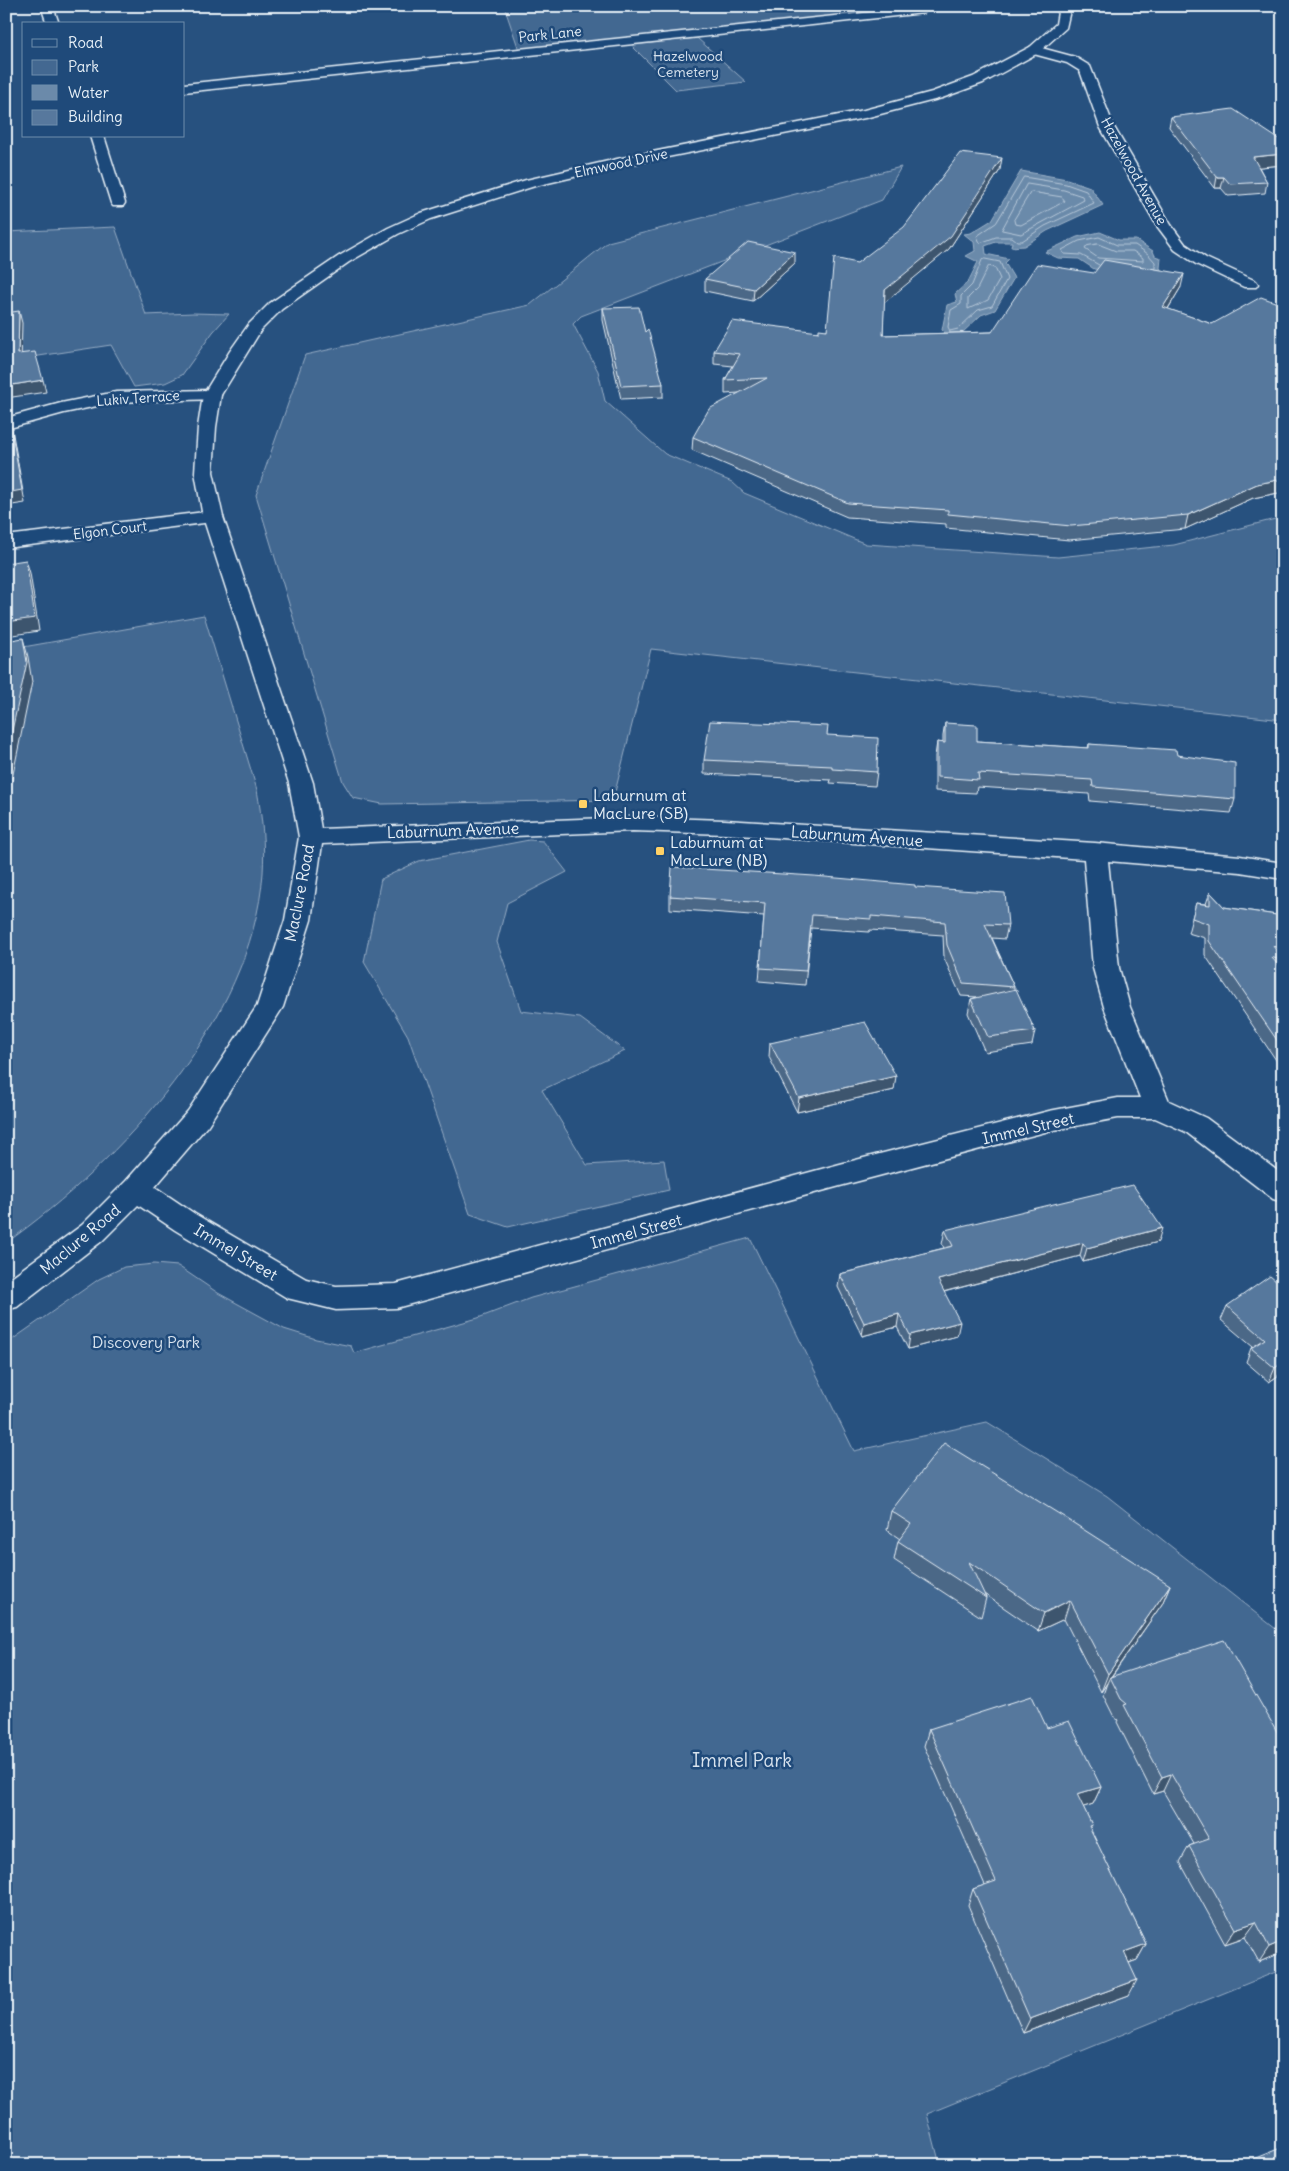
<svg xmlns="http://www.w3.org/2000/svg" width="1289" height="2171" font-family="Delius,sans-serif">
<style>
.green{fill:#436891;stroke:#96acc4}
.water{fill:#6b8aaa;stroke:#9db3c9}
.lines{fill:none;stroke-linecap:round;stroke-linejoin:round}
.shore{stroke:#b6c8d9;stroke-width:1}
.minor-casing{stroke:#e8f1f8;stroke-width:3}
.tertiary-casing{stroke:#e8f1f8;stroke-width:3}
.minor{fill:#1f4a7a;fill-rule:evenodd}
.tertiary{fill:#1f4a7a;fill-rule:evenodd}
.wall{fill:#4b6787;stroke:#e8f1f8}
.shaded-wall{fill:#3d546e;stroke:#e8f1f8}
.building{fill:#57789d;stroke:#e8f1f8}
.poi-dot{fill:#ffd166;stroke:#1f4a7a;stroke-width:2}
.labels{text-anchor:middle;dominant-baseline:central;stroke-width:5;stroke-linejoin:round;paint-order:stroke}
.far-street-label{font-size:14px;fill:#e8f1f8;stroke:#1f4a7a}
.far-park-label{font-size:14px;fill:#d8e3ee;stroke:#1f4a7a}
.poi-label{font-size:16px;fill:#e8f1f8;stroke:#1f4a7a;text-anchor:start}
.street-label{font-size:16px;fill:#e8f1f8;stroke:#1f4a7a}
.park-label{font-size:16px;fill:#d8e3ee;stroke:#1f4a7a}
.near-park-label{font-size:19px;fill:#d8e3ee;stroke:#1f4a7a}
</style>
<rect width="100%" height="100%" fill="#27517f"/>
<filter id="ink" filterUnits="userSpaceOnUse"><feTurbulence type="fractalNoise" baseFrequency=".02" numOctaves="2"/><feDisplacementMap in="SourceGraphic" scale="10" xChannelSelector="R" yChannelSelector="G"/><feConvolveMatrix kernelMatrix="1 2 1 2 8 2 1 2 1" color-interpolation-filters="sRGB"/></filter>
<g filter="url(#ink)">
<!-- green -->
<path class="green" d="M 504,6 L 944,6 L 519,50 Z
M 697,38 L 746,82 L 676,90 L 631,45 Z
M 901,167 L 882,200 L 581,316 L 573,324 L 598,371 L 605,401 L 665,454 L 732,482 L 744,493 L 866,544 L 1058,557 L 1174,545 L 1283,517 L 1283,720 L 651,649 L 613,800 L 382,804 L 353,798 L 343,782 L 256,495 L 305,355 L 530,305 L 608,242 Z
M 115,227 L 146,315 L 193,313 L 229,314 L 213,332 L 182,375 L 165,383 L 134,387 L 111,345 L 6,361 L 6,232 Z
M 204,615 L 257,790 C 262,818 265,844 263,873 C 252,1020 121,1161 6,1243 L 6,645 L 12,649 Z
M 529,840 L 543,841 L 567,872 L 507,903 L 497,942 L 521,1011 L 580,1018 L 625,1051 L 542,1090 L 587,1165 L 664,1160 L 669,1190 L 508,1227 L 470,1214 L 408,1036 L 364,962 L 381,879 L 419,861 Z
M 750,1238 L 854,1451 L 987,1422 L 1107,1496 L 1281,1633 L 1283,1636 L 1283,1969 L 927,2114 L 940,2165 L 6,2165 L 6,1344 L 99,1279 L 124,1267 L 154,1264 L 178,1266 L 218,1293 L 284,1329 L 316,1339 L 351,1346 L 354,1353 L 478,1318 L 531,1298 Z"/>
<!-- water -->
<path class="water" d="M 1021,171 L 1067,179 L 1090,187 L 1103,205 L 1047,231 L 1024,246 L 1011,247 L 1012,242 L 996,242 L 985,246 L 986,254 L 1009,259 L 1005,263 L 1014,278 L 995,310 L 981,315 L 961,334 L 949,337 L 942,330 L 947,305 L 957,302 L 955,294 L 968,282 L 978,262 L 966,256 L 975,251 L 974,242 L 964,234 L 971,233 L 992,220 Z
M 1100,232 L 1119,240 L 1136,240 L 1153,251 L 1155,256 L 1161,258 L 1160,268 L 1165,276 L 1094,269 L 1079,259 L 1058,258 L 1045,252 L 1077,237 Z"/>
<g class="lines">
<!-- shore -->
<path class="shore" d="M 1024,177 L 1066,184 L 1086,191 L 1094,203 L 1045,226 L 1022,241 L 1017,241 L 1012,237 L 996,237 L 980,243 L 977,236 L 996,223 Z
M 1027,184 L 1064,190 L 1082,196 L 1084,200 L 1021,234 L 1002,230 Z
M 1031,192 L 1062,197 L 1065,201 L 1021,225 L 1015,224 L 1014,220 Z
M 1098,244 L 1116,251 L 1133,251 L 1143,258 L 1143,261 L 1098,258 L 1085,249 L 1087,246 Z
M 985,259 L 1000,262 L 1007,279 L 992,306 L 978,310 L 958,329 L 950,331 L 948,327 L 951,310 L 961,304 L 961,296 L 972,285 L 982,260 Z
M 1099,265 L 1081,255 L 1064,254 L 1062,250 L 1079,241 L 1099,237 L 1117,245 L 1135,245 L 1148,254 L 1155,262 L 1155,268
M 989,266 L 995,268 L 1000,279 L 988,300 L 968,309 L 968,298 L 977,289 Z"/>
<defs>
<path id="minor" d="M 41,6 L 53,6 L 59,24 L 47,24 Z
M 920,7 L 924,9 L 926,11 L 924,13 L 184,92 L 184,84 Z
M 1034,46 L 1075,57 L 1090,66 L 1114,127 L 1171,225 L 1185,244 L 1206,258 L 1256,281 L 1258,284 L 1256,287 L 1244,287 L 1196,264 L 1175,250 L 1157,226 L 1100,127 L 1080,71 L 1067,63 L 1030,53 L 1028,50 L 1030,47 Z
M 90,136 L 104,136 L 125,203 L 123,206 L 113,206 L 111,203 Z
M 212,390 L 218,391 L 221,395 L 218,399 L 116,402 L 64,413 L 6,429 L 6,418 L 61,403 L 116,392 Z
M 213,511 L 220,513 L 223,517 L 220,521 L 6,548 L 6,536 Z"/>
<path id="tertiary" d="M 1059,6 L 1071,6 L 1066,28 L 1038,53 L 983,83 L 942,98 L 865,118 L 617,167 L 535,186 L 431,219 L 398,234 L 349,262 L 282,309 L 261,330 L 221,395 L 216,427 L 213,472 L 223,517 L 313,783 L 321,829 L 633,817 L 725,820 L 1095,843 L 1240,856 L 1283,863 L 1283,879 L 1240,872 L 1108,861 L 1119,968 L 1130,1007 L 1169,1101 L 1206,1118 L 1283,1175 L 1283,1202 L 1273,1199 L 1186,1132 L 1155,1118 L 1118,1118 L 1049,1131 L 840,1186 L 396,1308 L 336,1310 L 287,1298 L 175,1230 L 138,1205 L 102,1241 L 17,1307 L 6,1310 L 6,1281 L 82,1225 L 126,1181 L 188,1111 L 257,1006 L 285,920 L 299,837 L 289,783 L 203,517 L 195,472 L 198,427 L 203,395 L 230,351 L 249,324 L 270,303 L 339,256 L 388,228 L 421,213 L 526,180 L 617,159 L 864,110 L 932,92 L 973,77 L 1030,47 L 1056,24 ZM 633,831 L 725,834 L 1084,859 L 1093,968 L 1104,1007 L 1140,1098 L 1118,1098 L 1049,1111 L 840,1164 L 396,1284 L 336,1286 L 306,1279 L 195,1214 L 155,1187 L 208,1125 L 283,1007 L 311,920 L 322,844 Z"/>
</defs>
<!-- minor casing -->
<use href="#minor" class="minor-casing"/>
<!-- tertiary casing -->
<use href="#tertiary" class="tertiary-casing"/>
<!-- minor -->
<use href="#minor" class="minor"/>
<!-- tertiary -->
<use href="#tertiary" class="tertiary"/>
</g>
<!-- wall -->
<path class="wall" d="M 1171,117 L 1283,142 L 1283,165 L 1259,167 L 1267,182 L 1265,193 L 1228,196 L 1221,188 L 1215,188 L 1169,127 Z
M 1000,170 L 949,249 L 884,302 L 883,335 L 992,332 L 1181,287 L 1168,309 L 1212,324 L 1283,305 L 1283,492 L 1253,498 L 1185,529 L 1069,540 L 946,528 L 946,524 L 847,517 L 692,450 L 693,437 L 739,393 L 725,394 L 725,380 L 733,366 L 714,364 L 714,351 L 827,330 L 857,263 Z
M 795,263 L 753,301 L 705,291 L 705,279 Z
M 603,308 L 645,332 L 663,384 L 663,397 L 621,399 L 603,320 Z
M 945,723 L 977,741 L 1088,748 L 1089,744 L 1177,755 L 1235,799 L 1231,813 L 1090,801 L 1089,794 L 977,787 L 976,793 L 935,791 L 935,756 L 937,742 L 943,743 L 943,736 Z
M 827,735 L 877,772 L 875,786 L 830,783 L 831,780 L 704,774 L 704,760 Z
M 915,887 L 1008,925 L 1005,939 L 992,938 L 1014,987 L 1014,989 L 1035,1031 L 1032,1045 L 985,1052 L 968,1013 L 971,999 L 977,997 L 961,996 L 944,958 L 943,935 L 870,930 L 869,932 L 811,928 L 805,985 L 759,981 L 764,916 L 670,909 L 670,896 Z
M 1210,892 L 1224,907 L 1283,916 L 1283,965 L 1281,968 L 1283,970 L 1283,1063 L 1278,1063 L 1205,955 L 1205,938 L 1188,933 L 1196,903 L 1206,904 Z
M 770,1043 L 894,1090 L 797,1112 L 769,1057 Z
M 945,1230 L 1158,1242 L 1083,1262 L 1080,1256 L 944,1292 L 957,1336 L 908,1349 L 897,1327 L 862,1336 L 838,1287 L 840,1274 L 944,1248 L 942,1244 Z
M 1283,1287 L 1283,1378 L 1279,1375 L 1269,1382 L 1246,1362 L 1251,1348 L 1253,1347 L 1221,1320 L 1227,1306 Z
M 891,1511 L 1170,1585 L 1162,1604 L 1112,1676 L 1283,1952 L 1259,1962 L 1245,1937 L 1225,1944 L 1180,1862 L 1189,1846 L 1194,1844 L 1163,1791 L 1153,1794 L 1117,1722 L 1118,1720 L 1114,1717 L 1103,1695 L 1107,1683 L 1101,1692 L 1064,1619 L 1038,1631 L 984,1594 L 986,1598 L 981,1617 L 894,1560 L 898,1541 L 900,1539 L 887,1530 Z
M 1047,1728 L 1101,1787 L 1093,1804 L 1083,1807 L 1092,1825 L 1090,1829 L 1146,1944 L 1137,1960 L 1129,1963 L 1129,1995 L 1023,2033 L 968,1905 L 973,1889 L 985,1885 L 924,1746 L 929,1729 Z"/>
<!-- shaded-wall -->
<path class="shaded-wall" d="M 1283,154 L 1283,165 L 1250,168 L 1253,157 Z
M 1002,158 L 1000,170 L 949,249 L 884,303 L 885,290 Z
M 1217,177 L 1224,177 L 1221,188 L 1215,188 Z
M 795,252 L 795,263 L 753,301 L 754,289 Z
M 1184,274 L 1181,287 L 1161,320 L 1163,307 Z
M 19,311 L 22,323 L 21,366 L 18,354 Z
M 43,380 L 46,392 L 6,398 L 6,386 Z
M 6,402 L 9,415 L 6,416 Z
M 9,417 L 12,429 L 25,503 L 6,506 Z
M 1283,479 L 1283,492 L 1253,498 L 1185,529 L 1188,515 L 1257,484 Z
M 26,560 L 30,573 L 39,631 L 6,636 L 6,622 Z
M 23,638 L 28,657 L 32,682 L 6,808 L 6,758 Z
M 1283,1051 L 1283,1063 L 1278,1063 Z
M 896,1076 L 894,1090 L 797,1112 L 799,1098 Z
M 1162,1228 L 1158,1242 L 1083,1262 L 1087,1248 Z
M 1083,1243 L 1080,1256 L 935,1294 L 938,1280 Z
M 899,1314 L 897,1327 L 862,1336 L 864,1323 Z
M 960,1322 L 957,1336 L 908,1349 L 910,1335 Z
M 1283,1362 L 1283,1366 L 1279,1375 L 1269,1382 L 1275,1368 Z
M 1170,1585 L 1162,1604 L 1110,1678 L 1110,1677 L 1107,1683 L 1101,1692 L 1108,1674 Z
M 1070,1600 L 1064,1619 L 1038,1631 L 1044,1613 Z
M 1283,1757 L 1283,1767 L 1278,1759 Z
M 1171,1774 L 1163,1791 L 1153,1794 L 1162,1777 Z
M 1101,1787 L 1093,1804 L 1071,1811 L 1077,1794 Z
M 1256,1922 L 1245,1937 L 1225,1944 L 1235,1929 Z
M 1283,1941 L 1283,1952 L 1259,1962 L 1269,1947 Z
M 1146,1944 L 1137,1960 L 1116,1967 L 1124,1952 Z
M 1137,1980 L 1129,1995 L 1023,2033 L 1030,2019 Z"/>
<!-- building -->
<path class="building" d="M 1233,109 L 1283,142 L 1283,154 L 1253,157 L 1267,182 L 1230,184 L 1224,177 L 1217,177 L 1171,117 Z
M 960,153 L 1002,158 L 951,236 L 885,290 L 883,335 L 992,332 L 1037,264 L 1094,273 L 1104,260 L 1184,274 L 1163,307 L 1212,324 L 1261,297 L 1283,305 L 1283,479 L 1257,484 L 1188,515 L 1071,526 L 948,514 L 948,510 L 848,503 L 693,437 L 709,409 L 767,378 L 725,380 L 740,354 L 714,351 L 732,321 L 819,332 L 819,329 L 827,330 L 834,258 L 857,263 L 904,227 Z
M 748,242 L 795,252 L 754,289 L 705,279 Z
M 639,307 L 645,332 L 648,329 L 663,384 L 621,386 L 603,308 Z
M 19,311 L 18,354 L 35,352 L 43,380 L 6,386 L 6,313 Z
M 9,417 L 22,490 L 6,493 L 6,418 Z
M 26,560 L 35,618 L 6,622 L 6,563 Z
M 23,638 L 27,662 L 6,758 L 6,641 Z
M 710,721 L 828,726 L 827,735 L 878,738 L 877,772 L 832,769 L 832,766 L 704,760 Z
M 945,723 L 977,725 L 977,741 L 1089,748 L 1089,744 L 1176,750 L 1177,755 L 1235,763 L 1235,799 L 1093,787 L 1092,780 L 978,773 L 979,780 L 937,777 L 937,742 L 945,743 Z
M 672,867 L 814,876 L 915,885 L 915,887 L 1005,893 L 1008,925 L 985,924 L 1014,987 L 963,983 L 947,945 L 945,922 L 871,916 L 871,919 L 812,915 L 806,971 L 760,968 L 765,903 L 670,896 Z
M 1210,892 L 1224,907 L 1283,916 L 1283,949 L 1273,946 L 1283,960 L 1283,961 L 1271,957 L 1283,970 L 1283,1049 L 1209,941 L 1209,924 L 1192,918 L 1196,903 L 1210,905 Z
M 1016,989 L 1035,1031 L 988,1037 L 971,999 Z
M 865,1022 L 896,1076 L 799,1098 L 770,1043 Z
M 1133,1185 L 1162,1228 L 1087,1248 L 1083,1243 L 938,1280 L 960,1322 L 910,1335 L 899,1314 L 864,1323 L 840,1274 L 953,1246 L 945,1230 Z
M 1270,1276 L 1283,1287 L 1283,1362 L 1275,1368 L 1251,1348 L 1265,1339 L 1227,1306 Z
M 944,1443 L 1064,1517 L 1170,1585 L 1108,1674 L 1070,1600 L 1044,1613 L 969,1562 L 986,1598 L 898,1541 L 911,1524 L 891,1511 Z
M 1224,1640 L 1283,1742 L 1283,1757 L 1278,1759 L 1283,1767 L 1283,1941 L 1269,1947 L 1256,1922 L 1235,1929 L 1189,1846 L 1209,1839 L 1171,1774 L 1162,1777 L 1124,1705 L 1127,1704 L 1121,1699 L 1110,1677 Z
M 1032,1696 L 1047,1728 L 1069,1721 L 1101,1787 L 1077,1794 L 1092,1825 L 1089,1826 L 1146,1944 L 1124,1952 L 1137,1980 L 1030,2019 L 973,1889 L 996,1881 L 929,1729 Z
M 1283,2147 L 1283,2165 L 1238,2165 Z"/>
</g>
<!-- markers -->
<g class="poi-dot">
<rect x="578" y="799" width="10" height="10" rx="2.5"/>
<rect x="655" y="846" width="10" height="10" rx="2.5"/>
</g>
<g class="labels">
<!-- far-street labels -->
<g class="far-street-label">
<text transform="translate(550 34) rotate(-6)">Park Lane</text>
<text transform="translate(621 163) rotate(-12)">Elmwood Drive</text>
<text transform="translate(1134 171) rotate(61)">Hazelwood Avenue</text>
<text transform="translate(138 398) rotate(-4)">Lukiv Terrace</text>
<text transform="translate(110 530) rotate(-7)">Elgon Court</text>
</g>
<!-- far-park labels -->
<g class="far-park-label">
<text x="688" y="56">Hazelwood<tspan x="688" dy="16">Cemetery</tspan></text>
</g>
<!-- poi labels -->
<g class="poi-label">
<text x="593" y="795">Laburnum at<tspan x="593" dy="18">MacLure (SB)</tspan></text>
<text x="670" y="842">Laburnum at<tspan x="670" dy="18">MacLure (NB)</tspan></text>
</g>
<!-- street labels -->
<g class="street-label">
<text transform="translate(453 830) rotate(-2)">Laburnum Avenue</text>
<text transform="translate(857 836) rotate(4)">Laburnum Avenue</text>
<text transform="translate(299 893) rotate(-79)">Maclure Road</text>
<text transform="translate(1028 1128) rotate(-13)">Immel Street</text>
<text transform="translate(636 1231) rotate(-15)">Immel Street</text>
<text transform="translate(80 1239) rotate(-40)">Maclure Road</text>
<text transform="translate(236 1252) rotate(31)">Immel Street</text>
</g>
<!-- park labels -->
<g class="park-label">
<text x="146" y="1342">Discovery Park</text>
</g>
<!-- near-park labels -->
<g class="near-park-label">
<text x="742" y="1760">Immel Park</text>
</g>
</g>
<!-- margin -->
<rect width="1289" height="2171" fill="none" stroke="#1f4a7a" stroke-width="25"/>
<rect x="12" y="12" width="1264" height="2146" fill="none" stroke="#e8f1f8" stroke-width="2" filter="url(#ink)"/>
<!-- legend -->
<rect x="22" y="22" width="162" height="115" fill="#1f4a7a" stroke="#6f8dac"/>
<rect x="32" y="39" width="25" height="8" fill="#1f4a7a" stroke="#6f8dac"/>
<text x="68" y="48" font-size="15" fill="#e8f1f8">Road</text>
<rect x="32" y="60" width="25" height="15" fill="#436891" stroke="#6f8dac"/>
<text x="68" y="72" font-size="15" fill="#e8f1f8">Park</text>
<rect x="32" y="85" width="25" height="15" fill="#6b8aaa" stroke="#6f8dac"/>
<text x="68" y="98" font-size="15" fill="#e8f1f8">Water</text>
<rect x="32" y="110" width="25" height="15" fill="#57789d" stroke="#6f8dac"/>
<text x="68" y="122" font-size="15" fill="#e8f1f8">Building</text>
</svg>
